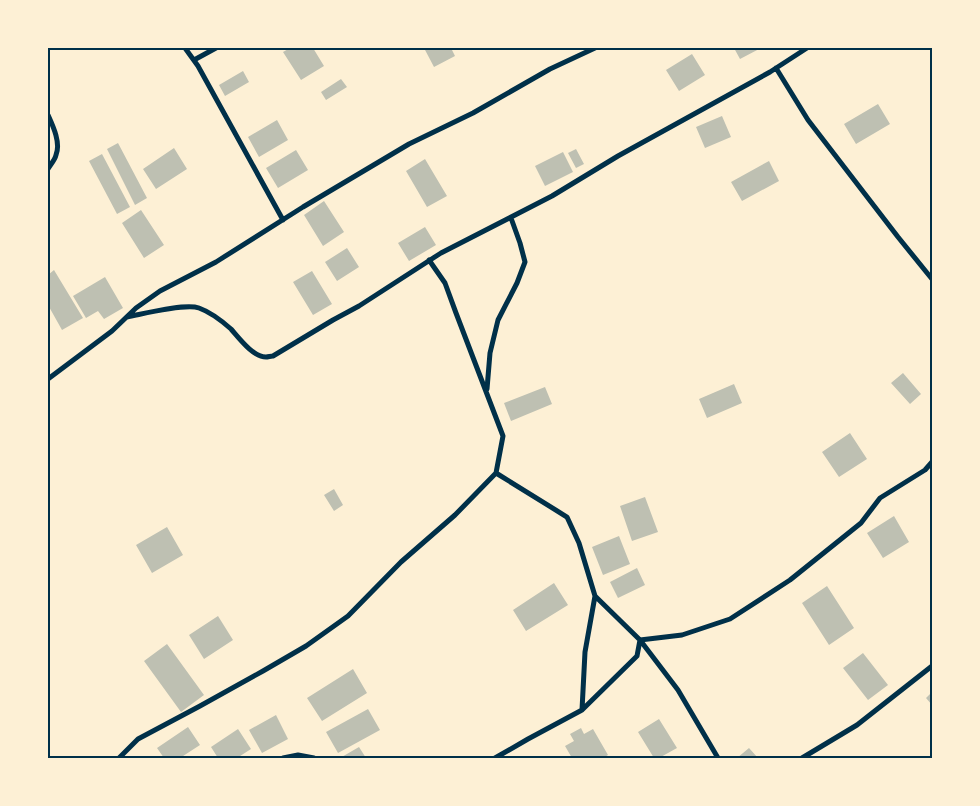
<svg xmlns="http://www.w3.org/2000/svg" width="980" height="806" font-family="Mulish,sans-serif">
<style>
.building{fill:#bec0b2}
.lines{fill:none;stroke-linecap:round;stroke-linejoin:round}
.minor{stroke:#003049;stroke-width:5}
.neatline{fill:none;stroke:#003049;stroke-width:2}
</style>
<rect width="100%" height="100%" fill="#fdf0d5"/>
<!-- building -->
<path class="building" d="M 290,48 L 313,48 L 324,66 L 301,80 L 283,52 Z
M 424,48 L 451,48 L 455,56 L 434,67 Z
M 734,48 L 761,48 L 740,59 Z
M 692,54 L 705,75 L 679,91 L 666,70 Z
M 243,71 L 249,82 L 225,96 L 219,85 Z
M 341,79 L 347,87 L 326,100 L 321,92 Z
M 878,104 L 890,124 L 856,144 L 844,124 Z
M 722,116 L 731,137 L 705,148 L 696,127 Z
M 277,120 L 288,140 L 259,157 L 248,137 Z
M 118,143 L 147,198 L 135,205 L 107,149 Z
M 174,148 L 187,169 L 156,189 L 143,169 Z
M 576,149 L 584,164 L 576,168 L 568,153 Z
M 296,150 L 308,170 L 278,188 L 266,168 Z
M 563,152 L 573,172 L 545,186 L 535,166 Z
M 102,154 L 130,207 L 117,214 L 89,161 Z
M 425,159 L 447,196 L 427,207 L 406,171 Z
M 769,161 L 779,181 L 742,201 L 731,182 Z
M 324,201 L 344,232 L 323,246 L 304,215 Z
M 141,210 L 164,245 L 144,258 L 122,223 Z
M 425,227 L 436,245 L 409,261 L 398,243 Z
M 347,248 L 359,267 L 337,281 L 325,262 Z
M 54,270 L 83,318 L 62,330 L 48,305 L 48,275 Z
M 312,271 L 332,304 L 313,315 L 293,282 Z
M 105,277 L 123,308 L 104,319 L 98,311 L 86,318 L 73,296 Z
M 903,373 L 921,394 L 910,404 L 891,383 Z
M 734,384 L 742,403 L 707,418 L 699,399 Z
M 545,387 L 552,404 L 511,421 L 504,403 Z
M 850,433 L 867,459 L 839,477 L 822,452 Z
M 334,489 L 343,505 L 334,511 L 324,495 Z
M 645,497 L 658,532 L 632,541 L 620,506 Z
M 894,516 L 909,542 L 883,558 L 867,533 Z
M 167,527 L 183,555 L 152,573 L 136,545 Z
M 619,536 L 630,564 L 603,575 L 592,547 Z
M 637,568 L 645,585 L 618,598 L 610,582 Z
M 554,583 L 568,605 L 526,631 L 513,610 Z
M 827,586 L 854,628 L 829,645 L 802,603 Z
M 218,616 L 233,640 L 204,659 L 189,635 Z
M 167,644 L 204,695 L 181,712 L 144,661 Z
M 863,653 L 888,685 L 868,700 L 843,668 Z
M 353,669 L 367,693 L 322,721 L 307,698 Z
M 932,692 L 932,705 L 926,698 Z
M 368,709 L 380,730 L 338,753 L 326,732 Z
M 276,715 L 288,739 L 262,753 L 249,730 Z
M 659,719 L 677,748 L 659,758 L 654,758 L 638,732 Z
M 188,727 L 200,745 L 180,758 L 164,758 L 157,748 Z
M 581,728 L 584,734 L 593,729 L 608,755 L 603,758 L 572,758 L 565,746 L 574,741 L 570,734 Z
M 238,729 L 251,749 L 237,758 L 218,758 L 211,747 Z
M 359,747 L 366,758 L 340,758 Z
M 749,748 L 758,758 L 737,758 Z"/>
<g class="lines">
<!-- minor -->
<path class="minor" d="M 185,48 L 198,66 L 283,220
M 194,60 L 216,48
M 776,68 L 808,120 L 898,237 L 932,279
M 48,115 C 53,126 61,143 56,155 C 55,160 50,165 48,169
M 127,317 C 143,314 185,303 199,308 C 210,312 222,321 231,329 C 239,338 253,357 266,357 C 268,357 271,356 273,356 L 333,320 L 359,306 L 441,253 L 552,196 L 618,156 L 770,72 L 807,48
M 48,379 L 112,331 L 136,308 L 160,291 L 216,262 L 303,207 L 409,144 L 473,113 L 550,69 L 595,48
M 487,389 L 490,353 L 498,320 L 517,283 L 525,262 L 520,243 L 511,218
M 496,473 L 567,517 L 579,543 L 595,596
M 582,710 L 637,656 L 640,640 L 682,635 L 730,619 L 790,580 L 861,523 L 880,498 L 925,470 L 932,462
M 119,758 L 138,739 L 200,706 L 263,671 L 306,646 L 348,616 L 401,562 L 455,515 L 496,473 L 503,436 L 456,313 L 445,283 L 429,260
M 283,758 L 298,755 L 314,758
M 495,758 L 528,739 L 582,710 L 585,652 L 595,596 L 640,640 L 678,690 L 718,758
M 802,758 L 857,725 L 932,666"/>
</g>
<!-- border -->
<rect width="980" height="806" fill="none" stroke="#fdf0d5" stroke-width="98"/>
<rect x="49" y="49" width="882" height="708" class="neatline"/>
</svg>
